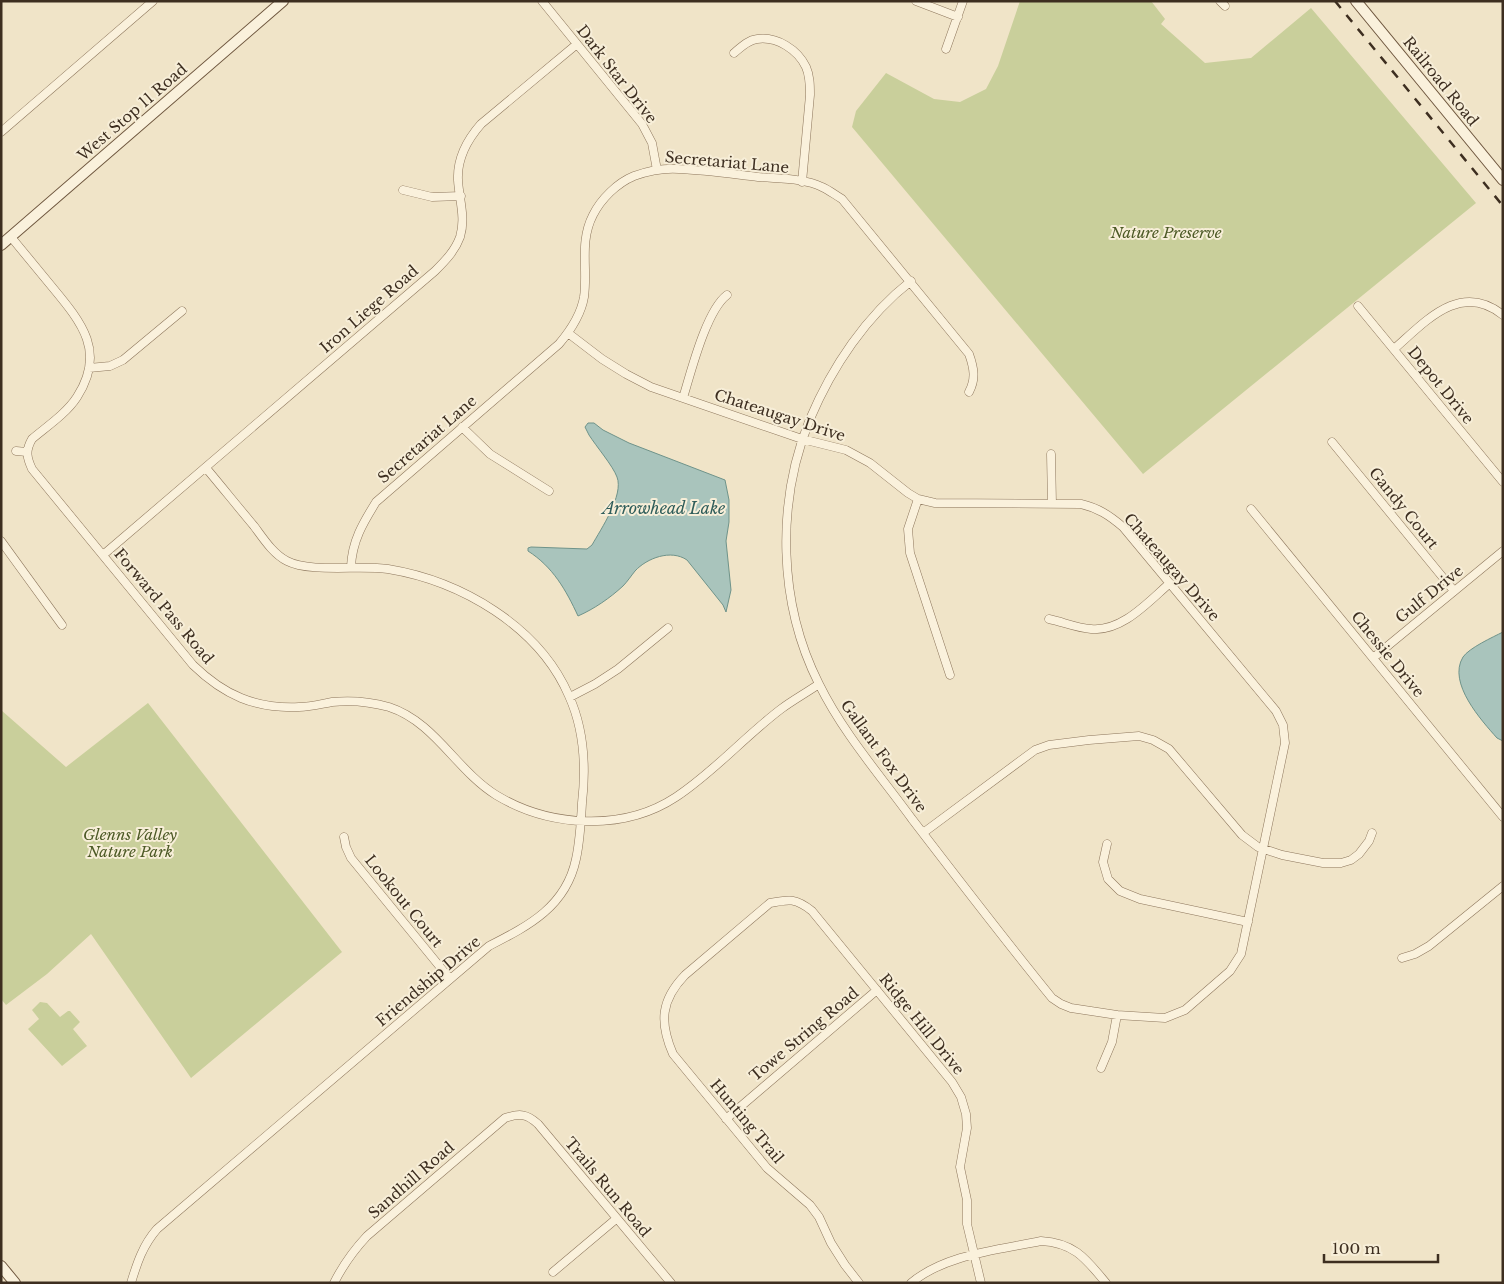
<svg xmlns="http://www.w3.org/2000/svg" width="1504" height="1284" font-family="'Libre Baskerville',serif">
<style>
.green{fill:#c9cf9b}
.water{fill:#a9c4bc;stroke:#6f938a}
.lines{fill:none;stroke-linecap:round;stroke-linejoin:round}
.street-casing{stroke:#8d765c;stroke-width:9}
.secondary-casing{stroke:#6f573f;stroke-width:12}
.street{stroke:#faf1dc;stroke-width:8}
.secondary{stroke:#faf1dc;stroke-width:10}
.rail{stroke:#3d2e20;stroke-width:2.5;stroke-dasharray:9 9;stroke-linecap:butt}
.labels{text-anchor:middle;dominant-baseline:central;stroke-width:4;stroke-linejoin:round;paint-order:stroke}
.street-label{font-size:15px;fill:#3d2e20;stroke:#f7eed8}
.park-label{font-size:15px;font-style:italic;fill:#4d5a26;stroke:#f7eed8}
.water-label{font-size:16px;font-style:italic;fill:#2f5d5a;stroke:#f7eed8}
</style>
<rect width="100%" height="100%" fill="#f0e4c8"/>
<!-- green -->
<path class="green" d="M 1020,1 L 1151,1 L 1165,19 L 1161,24 L 1205,63 L 1251,58 L 1311,8 L 1476,203 L 1143,474 L 852,127 L 856,111 L 886,73 L 934,99 L 960,102 L 986,89 L 998,66 Z
M 148,703 L 342,952 L 191,1078 L 91,934 L 47,974 L 6,1005 L 1,999 L 1,710 L 66,767 Z
M 40,1002 L 47,1003 L 60,1017 L 68,1011 L 70,1011 L 80,1022 L 73,1029 L 87,1046 L 62,1066 L 28,1029 L 39,1019 L 32,1010 Z"/>
<!-- water -->
<path class="water" d="M 588,423 L 594,423 L 603,430 L 629,443 L 725,480 L 729,500 L 729,522 L 726,541 L 731,590 L 726,612 L 723,605 L 687,560 C 671,549 647,558 635,571 C 631,576 627,582 623,586 C 610,598 594,609 578,616 C 566,590 553,567 528,551 L 528,548 L 531,547 L 587,549 L 592,545 C 601,529 624,495 617,477 C 613,466 596,446 589,435 L 585,427 Z
M 1503,632 L 1503,741 L 1497,738 C 1482,721 1447,683 1463,657 C 1469,648 1493,637 1503,632 Z"/>
<g class="lines">
<defs>
<path id="street" d="M 542,1 L 642,124 L 652,143 L 657,170
M 916,1 L 958,17
M 1220,1 L 1225,6
M 946,49 L 963,1
M 734,53 C 741,47 748,40 757,39 C 777,36 798,50 806,67 C 810,76 810,85 810,95 L 802,182
M 1,132 L 153,1
M 403,190 L 432,197 L 461,196
M 11,237 C 25,254 39,271 53,288 C 82,323 106,352 77,397 C 66,414 46,427 32,439 C 25,451 27,458 32,469 L 193,665 C 224,695 255,709 299,707 C 310,707 321,704 332,702 C 351,700 371,702 389,707 C 435,722 456,770 496,795 C 549,827 623,832 676,797 C 714,772 744,737 781,709 C 793,700 806,693 819,684
M 1358,306 L 1503,482
M 568,333 L 602,359 L 626,374 L 651,387 L 802,439 L 846,450 L 870,463 L 908,493 L 918,499 L 935,503 L 1081,504 C 1098,508 1109,515 1123,527 L 1276,711 L 1283,725 L 1285,743 L 1241,954 L 1230,971 L 1185,1010 L 1165,1018 L 1117,1015 L 1071,1008 L 1061,1004 L 1052,998 C 1004,939 958,879 912,819 C 880,775 843,733 819,684 C 778,603 776,502 810,419 C 832,367 866,316 911,281
M 1394,349 C 1426,321 1460,281 1503,315
M 89,368 L 110,366 L 123,360 L 182,311
M 683,398 C 691,372 706,311 727,295
M 462,427 L 490,454 L 549,491
M 1332,442 L 1454,591
M 16,451 L 27,452
M 1051,454 L 1052,504
M 918,499 L 908,529 L 910,553 L 950,675
M 1251,509 L 1503,817
M 1,541 L 62,625
M 103,555 L 435,271 C 445,261 455,251 460,237 C 466,218 459,199 458,180 C 457,159 467,140 481,124 L 577,44
M 351,567 C 352,541 363,523 376,502 L 559,344 C 570,331 581,315 584,297 C 588,269 579,242 593,215 C 601,199 617,183 634,176 C 648,171 664,168 679,169 C 705,170 732,174 758,177 C 779,179 804,178 822,187 C 829,190 835,195 842,199 L 969,354 C 974,368 976,379 969,392
M 1049,619 C 1063,622 1077,628 1091,629 C 1122,632 1148,602 1170,583
M 1373,658 L 1503,551
M 570,697 L 595,684 L 618,669 L 668,628
M 923,833 L 1035,750 L 1049,745 L 1089,740 L 1139,736 L 1153,740 L 1169,749 L 1242,835 L 1258,847 L 1282,855 L 1323,863 L 1341,863 L 1351,860 L 1359,854 L 1369,841 L 1372,833
M 344,837 L 346,847 L 351,858 L 450,979
M 1107,844 L 1103,862 L 1108,879 L 1120,891 L 1140,899 L 1248,922
M 1402,958 L 1415,954 L 1429,946 L 1503,886
M 1101,1068 L 1112,1042 L 1117,1015
M 726,1119 L 877,990
M 553,1272 L 616,1219
M 131,1283 C 137,1263 143,1245 157,1229 L 489,946 C 528,926 566,907 576,859 C 580,841 581,822 582,803 C 586,768 584,729 569,696 C 539,626 461,581 388,569 C 360,565 310,573 287,561 C 273,554 263,538 254,526 C 238,507 222,487 206,468
M 334,1283 C 343,1265 353,1251 367,1236 L 505,1118 C 520,1113 527,1114 538,1124 L 671,1283
M 859,1283 L 845,1265 L 831,1243 L 819,1217 L 810,1205 L 767,1168 L 673,1054 C 659,1022 661,1000 685,975 L 770,903 C 789,899 796,898 812,911 L 952,1082 L 961,1097 L 966,1114 L 967,1128 L 960,1167 L 967,1200 L 967,1224 L 981,1283
M 911,1283 C 946,1254 998,1250 1041,1241 C 1075,1243 1086,1259 1106,1283"/>
<path id="secondary" d="M 1356,1 L 1503,180
M 1,245 L 283,1
M 1,1266 L 15,1283"/>
</defs>
<!-- street casing -->
<use href="#street" class="street-casing"/>
<!-- secondary casing -->
<use href="#secondary" class="secondary-casing"/>
<!-- street -->
<use href="#street" class="street"/>
<!-- secondary -->
<use href="#secondary" class="secondary"/>
<!-- rail -->
<path class="rail" d="M 1335,1 L 1503,206"/>
</g>
<g class="labels">
<!-- street labels -->
<g class="street-label">
<text transform="translate(617 74) rotate(52)">Dark Star Drive</text>
<text transform="translate(1441 81) rotate(51)">Railroad Road</text>
<text transform="translate(132 112) rotate(-41)">West Stop 11 Road</text>
<text transform="translate(727 162) rotate(5)">Secretariat Lane</text>
<text transform="translate(369 309) rotate(-41)">Iron Liege Road</text>
<text transform="translate(1441 385) rotate(51)">Depot Drive</text>
<text transform="translate(780 415) rotate(18)">Chateaugay Drive</text>
<text transform="translate(427 439) rotate(-41)">Secretariat Lane</text>
<text transform="translate(1404 508) rotate(51)">Gandy Court</text>
<text transform="translate(1172 567) rotate(49)">Chateaugay Drive</text>
<text transform="translate(1429 594) rotate(-39)">Gulf Drive</text>
<text transform="translate(164 606) rotate(50)">Forward Pass Road</text>
<text transform="translate(1388 654) rotate(51)">Chessie Drive</text>
<text transform="translate(884 756) rotate(54)">Gallant Fox Drive</text>
<text transform="translate(404 901) rotate(51)">Lookout Court</text>
<text transform="translate(428 981) rotate(-40)">Friendship Drive</text>
<text transform="translate(922 1024) rotate(51)">Ridge Hill Drive</text>
<text transform="translate(804 1034) rotate(-40)">Towe String Road</text>
<text transform="translate(747 1121) rotate(50)">Hunting Trail</text>
<text transform="translate(411 1180) rotate(-41)">Sandhill Road</text>
<text transform="translate(608 1187) rotate(50)">Trails Run Road</text>
</g>
<!-- park labels -->
<g class="park-label">
<text x="1166" y="232">Nature Preserve</text>
<text x="130" y="834">Glenns Valley<tspan x="130" dy="17">Nature Park</tspan></text>
</g>
<!-- water labels -->
<g class="water-label">
<text x="664" y="508">Arrowhead Lake</text>
</g>
</g>
<!-- border -->
<rect width="1504" height="1284" fill="none" stroke="#3d2e20" stroke-width="5"/>
<!-- scale -->
<path d="M1324 1254v8h114v-8" fill="none" stroke="#3d2e20" stroke-width="2.5"/>
<text x="1332" y="1254" font-size="15" fill="#3d2e20" stroke="#f7eed8" stroke-width="4" paint-order="stroke">100 m</text>
</svg>
